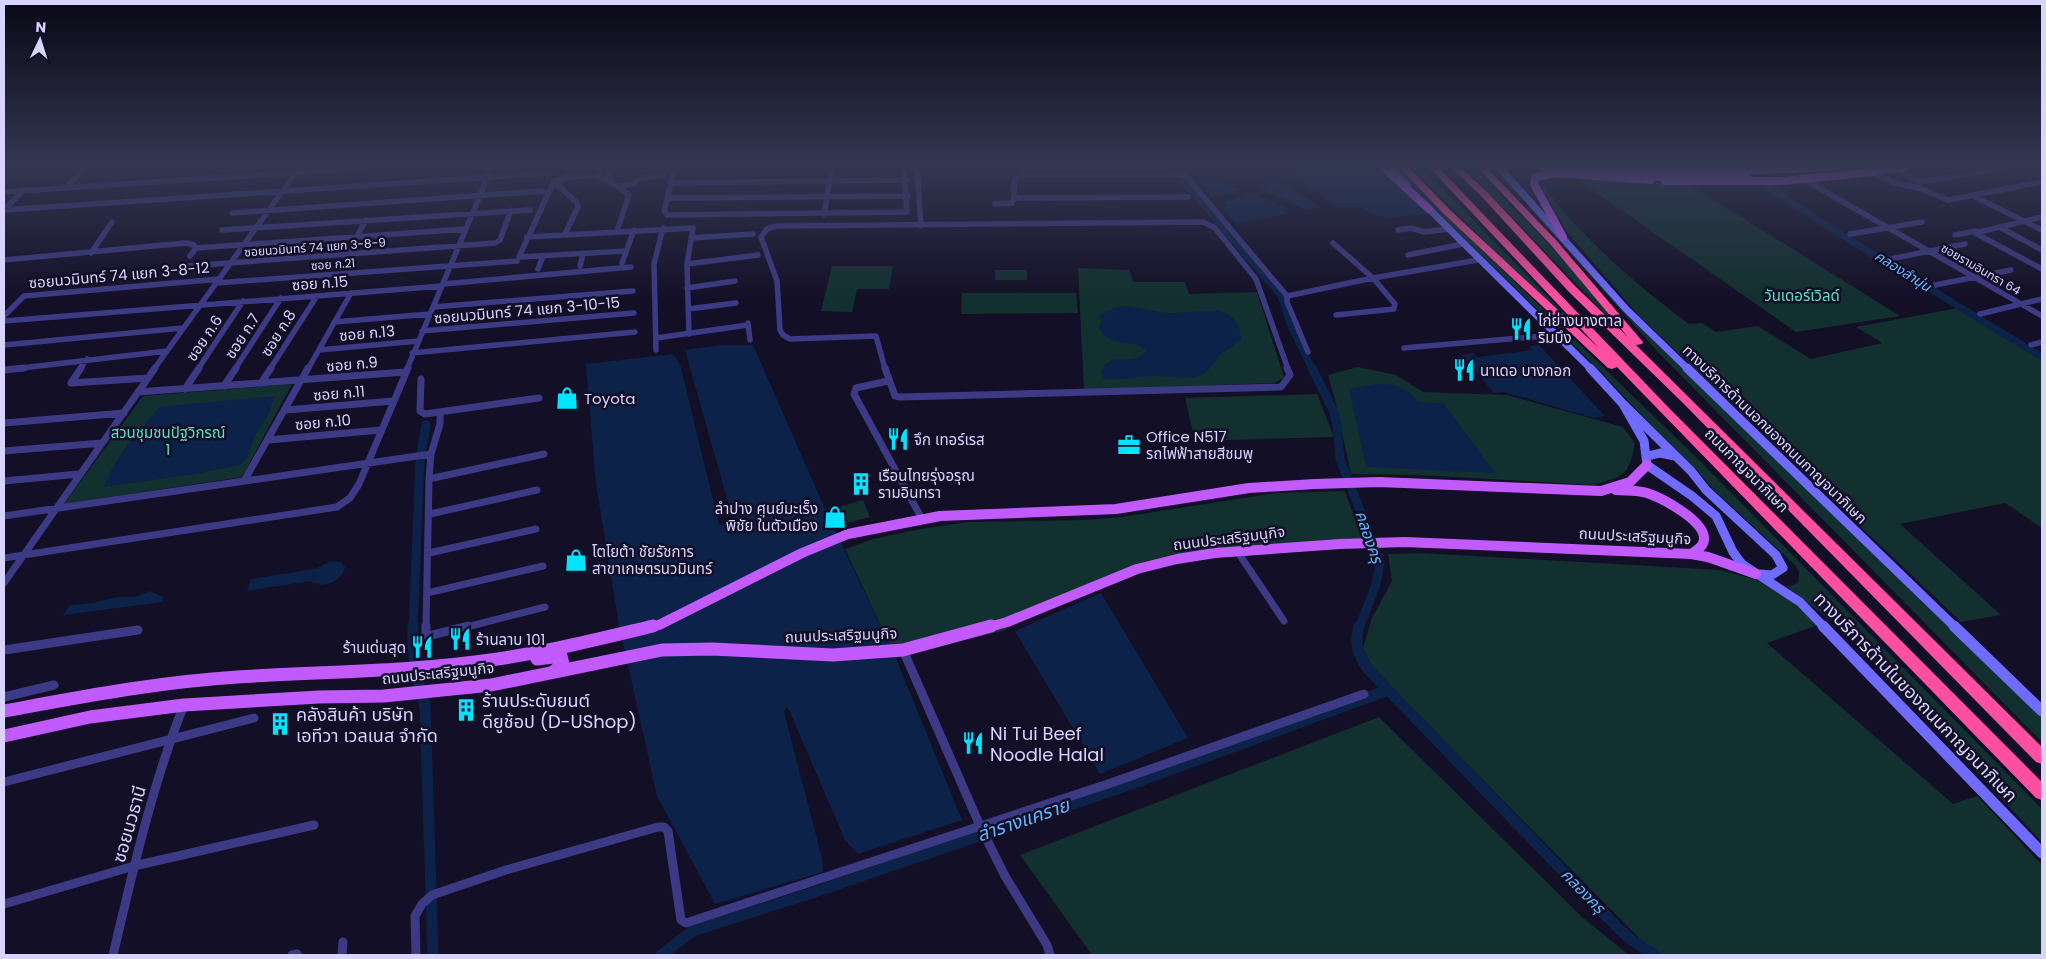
<svg xmlns="http://www.w3.org/2000/svg" width="2046" height="959" font-family="Poppins,'Noto Sans Thai',sans-serif">
<style>
.green{fill:#12302f}
.water{fill:#0c2248}
.lines{fill:none;stroke-linecap:round;stroke-linejoin:round}
.canal-far2{stroke:#0c2248;stroke-width:7}
.canal-far1{stroke:#0c2248;stroke-width:9}
.canal{stroke:#0c2248;stroke-width:11}
.street-far2{stroke:#3d3a85;stroke-width:5.5}
.street-far1{stroke:#3d3a85;stroke-width:7}
.street{stroke:#3d3a85;stroke-width:9}
.secondary-far2{stroke:#6f6bff;stroke-width:7}
.secondary-far1{stroke:#6f6bff;stroke-width:9}
.secondary{stroke:#6f6bff;stroke-width:11}
.primary-far2{stroke:#c25bff;stroke-width:8}
.primary-far1{stroke:#c25bff;stroke-width:10}
.primary{stroke:#c25bff;stroke-width:13}
.highway{fill:#ff4fa3;fill-rule:evenodd}
.primary-bridge{stroke:#c25bff;stroke-width:8}
.labels{text-anchor:middle;dominant-baseline:central;stroke-width:5;stroke-linejoin:round;paint-order:stroke}
.far-street-label{font-size:12px;fill:#d9d4ff;stroke:#130f26}
.far-water-label{font-size:14px;font-style:italic;fill:#62b6ff;stroke:#130f26}
.street-label{font-size:15px;fill:#d9d4ff;stroke:#130f26}
.park-label{font-size:15px;fill:#5fe0c0;stroke:#130f26}
.poi-label{font-size:15px;fill:#d9d4ff;stroke:#130f26;text-anchor:start}
.water-label{font-size:16px;font-style:italic;fill:#62b6ff;stroke:#130f26}
.near-street-label{font-size:18px;fill:#d9d4ff;stroke:#130f26}
.near-poi-label{font-size:18px;fill:#d9d4ff;stroke:#130f26;text-anchor:start}
.near-water-label{font-size:19px;font-style:italic;fill:#62b6ff;stroke:#130f26}
</style>
<rect width="100%" height="100%" fill="#130f26"/>
<!-- green -->
<path class="green" d="M 1411,167 L 1421,167 L 1572,321 L 1568,321 L 1507,264 Z
M 1464,167 L 1472,167 L 1543,238 L 1612,315 L 1607,316 Z
M 1488,167 L 1496,167 L 1593,276 L 2042,714 L 2042,742 L 1656,350 L 1525,202 Z
M 1577,179 L 1688,184 L 1900,316 L 1796,332 Z
M 1542,184 C 1581,237 1636,285 1689,324 L 1702,323 L 1716,332 L 1758,326 L 1811,359 L 1882,343 L 1856,327 L 1958,308 L 2042,360 L 2042,528 L 2005,503 L 1900,524 L 2001,615 L 1961,622 L 1639,316 L 1567,232 L 1540,185 Z
M 1438,212 L 1443,212 L 1700,461 L 2042,809 L 2042,842 L 1843,630 L 1787,587 L 1798,583 L 1799,573 L 1796,566 L 1712,488 L 1693,466 L 1649,423 L 1603,374 Z
M 832,266 L 893,266 L 889,289 L 857,289 L 852,312 L 821,311 Z
M 1078,268 L 1129,270 L 1133,282 L 1185,282 L 1189,294 L 1257,292 L 1284,377 L 1275,383 L 1084,390 Z
M 995,270 L 1027,270 L 1027,280 L 995,280 Z
M 962,293 L 1076,293 L 1078,313 L 961,314 Z
M 1358,367 L 1396,375 L 1423,392 L 1507,395 L 1623,427 L 1635,443 C 1629,476 1624,476 1594,485 L 1419,475 L 1351,474 L 1335,400 L 1328,375 Z
M 292,384 L 242,477 L 64,504 L 143,396 Z
M 1317,394 L 1334,437 L 1195,441 L 1185,398 Z
M 1345,491 L 1362,540 L 1145,564 L 1003,631 L 895,656 L 845,549 L 873,539 L 921,529 L 968,522 L 1086,520 L 1122,517 L 1276,493 Z
M 863,500 L 870,517 L 847,523 L 840,507 Z
M 1422,553 L 1720,570 L 1757,580 L 1791,600 L 1818,625 L 1767,643 L 1953,804 L 1977,796 L 2042,865 L 2042,955 L 1663,955 L 1644,943 L 1374,670 L 1363,648 L 1372,618 L 1392,581 L 1388,554 Z
M 1379,717 L 1582,917 L 1629,955 L 1092,955 L 1020,855 Z"/>
<!-- water -->
<path class="water" d="M 1281,167 L 1409,167 L 1453,211 L 1388,218 L 1374,215 L 1361,207 L 1337,207 Z
M 1209,177 L 1242,190 L 1213,198 L 1196,178 Z
M 1277,179 L 1320,207 L 1306,210 L 1259,187 L 1260,184 Z
M 1252,193 L 1291,210 L 1285,211 L 1286,214 L 1236,224 L 1222,208 L 1226,206 L 1225,202 Z
M 1126,306 C 1140,307 1154,312 1168,313 C 1194,315 1238,297 1241,339 C 1234,346 1224,350 1217,358 C 1212,364 1209,372 1201,375 C 1185,381 1167,375 1150,376 C 1134,377 1120,381 1104,379 L 1101,372 L 1104,366 L 1114,359 C 1126,360 1138,361 1146,351 C 1133,337 1114,350 1099,329 L 1101,321 L 1099,316 L 1117,307 Z
M 721,345 L 753,345 L 825,509 L 895,656 L 962,820 L 858,854 L 845,840 L 789,710 L 786,707 L 784,712 L 822,858 L 823,872 L 715,904 L 657,796 L 619,625 L 596,484 L 586,364 L 673,354 L 680,364 L 719,524 L 726,525 L 733,520 L 685,350 Z
M 1539,345 L 1605,416 L 1593,418 L 1504,392 L 1494,393 L 1462,355 L 1474,353 L 1477,357 L 1533,350 L 1529,346 Z
M 1376,384 C 1395,384 1406,386 1418,402 L 1443,403 L 1495,473 L 1366,467 L 1349,389 Z
M 275,396 L 268,415 L 254,438 L 248,457 L 240,465 L 195,474 L 104,487 C 118,452 135,435 160,407 Z
M 331,561 L 341,562 L 345,567 C 342,582 322,590 310,581 L 247,591 L 251,579 L 314,569 Z
M 150,591 L 163,597 L 163,602 L 63,615 L 70,605 L 93,603 L 118,597 L 136,597 Z
M 1101,593 L 1188,738 L 1100,774 L 1015,631 Z"/>
<g class="lines">
<!-- canal-far2 -->
<path class="canal-far2" d="M 1172,167 L 1281,296 L 1290,324 L 1312,369
M 4,180 L 14,167
M 1764,185 L 1832,229 L 2042,357"/>
<!-- canal-far1 -->
<path class="canal-far1" d="M 1312,368 L 1333,410 L 1337,426 L 1340,459 L 1380,562 L 1376,585 L 1359,628
M 413,628 L 420,460 L 426,425"/>
<!-- canal -->
<path class="canal" d="M 413,626 C 412,655 416,679 425,706 L 433,955
M 1359,626 C 1354,643 1358,655 1368,669 L 1619,929 L 1630,939 L 1655,955
M 661,955 L 693,931 L 815,892 L 1140,781 L 1388,690"/>
<!-- street-far2 -->
<path class="street-far2" d="M 601,167 L 600,177 L 618,186 L 629,195 L 617,231
M 610,167 L 608,175 L 611,179 L 610,183
M 675,167 L 664,211 L 667,215 L 907,212 L 904,167
M 917,167 L 921,226
M 1022,167 L 1022,172 L 1014,180 L 1014,198 L 1188,197
M 1895,168 L 1920,182 L 2013,167
M 1181,170 L 1287,296
M 1873,172 L 1895,183 L 1919,188 L 1948,200 L 2042,182
M 599,175 L 568,177 L 554,181 L 519,257 L 626,251
M 1020,175 L 1184,175
M 1805,180 L 2042,316
M 554,181 L 577,203 L 578,207 L 565,234
M 672,183 L 907,180
M 618,186 L 633,184 L 640,178 L 664,175
M 67,187 L 86,167
M 24,190 L 4,210 L 550,173
M 4,192 L 379,167
M 1973,196 L 2042,230
M 668,198 L 908,196
M 995,204 L 1012,203 L 1014,198
M 232,213 L 543,191
M 824,214 L 832,167
M 2042,217 L 1975,233 L 2042,269
M 1999,227 L 2042,250
M 222,230 L 530,210
M 1398,230 L 1411,228 L 1424,232 L 1448,229
M 1850,234 L 1922,222
M 1955,235 L 1976,231
M 527,237 L 693,228 L 687,264 L 689,334
M 691,238 L 753,234
M 1333,243 L 1373,278 L 1478,260
M 196,248 L 466,229
M 91,253 L 112,222
M 346,255 L 366,220
M 1408,255 L 1463,244
M 1890,259 L 1965,244
M 4,260 L 186,243 L 194,245 L 196,248 L 190,256
M 622,263 L 634,230
M 687,264 L 758,255
M 188,266 L 495,243 L 500,240 L 511,210
M 580,266 L 583,254
M 538,269 L 543,256
M 216,283 L 517,261
M 443,284 L 631,267
M 1935,285 L 2011,270
M 687,288 L 735,281
M 433,307 L 633,291
M 688,309 L 736,303
M 1980,314 L 2042,299
M 4,316 L 24,296 L 220,279
M 4,321 L 442,286
M 334,322 L 430,314
M 748,323 L 750,340
M 422,331 L 634,313
M 656,338 L 748,325
M 4,345 L 183,328
M 2031,345 L 2042,342
M 1404,348 L 1556,335
M 319,350 L 418,341
M 656,350 L 654,264 L 663,228
M 1308,352 L 1287,302 L 1287,296 L 1373,278 L 1395,304 L 1394,309 L 1336,315
M 412,353 L 635,332
M 13,369 L 167,351
M 80,369 L 87,359
M 154,369 L 300,167
M 198,369 L 243,301
M 235,369 L 281,298
M 270,369 L 317,296
M 308,369 L 351,293
M 407,369 L 492,167
M 885,369 L 876,336 L 790,339 L 783,335 L 780,330 L 777,281 L 761,237 L 767,229 L 777,226 L 1203,222 L 1215,228 L 1256,279 L 1288,369"/>
<!-- street-far1 -->
<path class="street-far1" d="M 81,368 L 71,383 L 148,378
M 885,368 L 895,396 L 900,397 L 1281,387 L 1290,375 L 1287,368
M 4,370 L 24,368
M 421,379 L 420,411 L 425,414 L 539,398
M 888,381 L 856,388 L 854,394 L 922,519
M 261,383 L 271,368
M 224,386 L 236,368
M 185,389 L 199,368
M 138,392 L 405,372
M 286,410 L 393,401
M 4,423 L 124,413
M 268,440 L 381,430
M 4,451 L 102,443
M 429,479 L 544,454
M 4,481 L 79,474
M 244,481 L 308,368
M 430,514 L 537,490
M 4,516 L 431,454
M 1237,551 L 1284,621
M 429,553 L 536,529
M 4,558 L 337,507 L 350,498 L 359,484 L 408,368
M 4,583 L 155,368
M 427,593 L 543,566
M 426,628 L 429,479 L 431,454 L 440,424 L 440,413
M 463,628 L 545,607"/>
<!-- street -->
<path class="street" d="M 426,626 L 426,634 L 428,636 L 468,626
M 4,650 L 138,630
M 903,650 L 981,828 L 1005,876 L 1047,945 L 1050,955
M 4,697 L 54,685
M 4,782 L 254,718
M 4,904 L 134,866 L 314,825
M 113,955 C 133,871 152,785 184,705
M 292,955 L 297,954
M 342,955 L 343,942
M 416,955 L 415,916 L 422,904 L 432,895 L 506,870 L 658,827 L 664,827 L 668,831 L 681,920 L 686,923 L 1111,783 L 1364,694"/>
<!-- secondary-far2 -->
<path class="secondary-far2" d="M 1391,167 L 1407,185
M 1499,167 L 1627,310 L 1688,369
M 1424,204 L 1591,369"/>
<!-- secondary-far1 -->
<path class="secondary-far1" d="M 1590,368 L 1623,404 L 1691,471 L 1706,490 L 1776,555 L 1783,568 L 1772,575 L 1760,574
M 1687,368 L 1956,628
M 1623,404 L 1644,441 L 1647,465 L 1692,496 L 1716,516 L 1733,552 L 1742,564 L 1800,602 L 1825,628
M 1648,456 L 1660,453 L 1675,456"/>
<!-- secondary -->
<path class="secondary" d="M 1823,626 L 2042,853
M 1954,626 L 2042,711"/>
<!-- primary-far2 -->
<path class="primary-far2" d="M 1383,167 L 1429,209
M 1595,167 L 1717,172 L 1831,167
M 1868,172 L 1904,167
M 1665,181 L 1782,181 L 1873,172
M 1563,237 L 1534,184 L 1535,177 L 1556,173 L 1650,180"/>
<!-- primary-far1 -->
<path class="primary-far1" d="M 1616,490 C 1626,491 1637,490 1647,493 C 1662,498 1706,521 1704,540 C 1703,547 1696,551 1691,554
M 648,628 L 659,625 L 802,553 L 848,534 L 940,516 L 1116,509 L 1249,488 L 1315,484 L 1379,482 L 1601,491 L 1630,482 L 1647,465
M 986,628 L 1007,622 L 1137,569 L 1177,559 L 1215,553 L 1340,544 L 1405,542 L 1691,554 L 1708,557 L 1756,574"/>
<!-- primary -->
<path class="primary" d="M 537,659 L 561,656 L 563,664 L 553,672
M 4,711 C 81,697 158,682 237,677 C 316,672 395,672 475,662 C 535,655 594,640 653,626
M 4,736 L 90,717 L 184,705 L 319,697 L 384,696 L 491,685 L 662,650 L 712,649 L 833,655 L 903,650 L 991,626"/>
<!-- highway -->
<path class="highway" d="M 1399,167 L 1408,167 L 1450,210 L 1599,348 L 1429,167 L 1438,167 L 1669,408 L 2042,782 L 2042,800 L 2036,798 L 1617,367 L 1612,369 L 1608,368 L 1444,214 Z
M 1451,167 L 1460,167 L 1488,193 L 1576,287 L 1628,337 L 1550,244 L 1477,167 L 1486,167 L 1556,240 L 1643,342 L 1642,344 L 1636,345 L 2042,747 L 2042,764 L 2036,762 L 1684,404 L 1568,291 L 1482,197 Z"/>
<!-- primary-bridge -->
<path class="primary-bridge" d="M 1544,167 L 1662,177 L 1747,178"/>
</g>
<!-- sky -->
<linearGradient id="sky" x2="0" y2="1"><stop stop-color="#0a0815"/><stop offset="0.55" stop-color="#333752"/><stop offset="1" stop-color="#333752" stop-opacity="0"/></linearGradient>
<rect width="2046" height="301" fill="url(#sky)"/>
<!-- icons -->
<defs>
<symbol id="restaurant-bare" viewBox="-9 -9 18 18"><path d="M-5-6h1v4h1v-4h1v4h1v-4h1v5L-1.5 .5V6h-2V.5L-5-1ZM5-6V6H3V1.5H1.5Q1.5-4 5-6Z" fill="#00e5ff" stroke="#130f26" stroke-width="2.5" paint-order="stroke"/></symbol>
<symbol id="shop-bare" viewBox="-9 -9 18 18"><path d="M-5-2.5h2.3a2.7 3.5 0 0 1 5.4 0H5L5.5 6h-11ZM-1.5-2.5h3a1.5 2.3 0 0 0-3 0Z" fill="#00e5ff" stroke="#130f26" stroke-width="2.5" paint-order="stroke"/></symbol>
<symbol id="office-bare" viewBox="-9 -9 18 18"><path d="M-6-3h4V-5.5h4V-3h4V5H-6ZM-1-4.5V-3h2v-1.5ZM-6 0V1H6V0Z" fill="#00e5ff" stroke="#130f26" stroke-width="2.5" paint-order="stroke"/></symbol>
<symbol id="building-bare" viewBox="-9 -9 18 18"><path d="M-4-6H4V6H1V3H-1V6H-4ZM-2.5-4.3h1.7v1.8h-1.7ZM.8-4.3h1.7v1.8H.8ZM-2.5-1h1.7V.8h-1.7ZM.8-1h1.7V.8H.8Z" fill="#00e5ff" stroke="#130f26" stroke-width="2.5" paint-order="stroke"/></symbol>
</defs>
<g fill-rule="evenodd">
<use href="#restaurant-bare" x="1505" y="313" width="32" height="32"/>
<use href="#restaurant-bare" x="1448" y="354" width="32" height="32"/>
<use href="#shop-bare" x="551" y="382" width="32" height="32"/>
<use href="#restaurant-bare" x="882" y="423" width="32" height="32"/>
<use href="#office-bare" x="1113" y="429" width="32" height="32"/>
<use href="#building-bare" x="845" y="468" width="32" height="32"/>
<use href="#shop-bare" x="819" y="501" width="32" height="32"/>
<use href="#shop-bare" x="560" y="544" width="32" height="32"/>
<use href="#restaurant-bare" x="444" y="623" width="32" height="32"/>
<use href="#restaurant-bare" x="406" y="631" width="32" height="32"/>
<use href="#building-bare" x="450" y="694" width="32" height="32"/>
<use href="#building-bare" x="264" y="708" width="32" height="32"/>
<use href="#restaurant-bare" x="957" y="727" width="32" height="32"/>
</g>
<g class="labels">
<!-- far-street labels -->
<g class="far-street-label">
<text transform="translate(315 247) rotate(-4)">ซอยนวมินทร์ 74 แยก 3-8-9</text>
<text transform="translate(333 264) rotate(-4)">ซอย ก.21</text>
<text transform="translate(1981 269) rotate(30)">ซอยรามอินทรา 64</text>
</g>
<!-- far-water labels -->
<g class="far-water-label">
<text transform="translate(1903 271) rotate(32)">คลองลำนุ่น</text>
</g>
<!-- street labels -->
<g class="street-label">
<text transform="translate(119 275) rotate(-5)">ซอยนวมินทร์ 74 แยก 3-8-12</text>
<text transform="translate(320 283) rotate(-4)">ซอย ก.15</text>
<text transform="translate(527 310) rotate(-5)">ซอยนวมินทร์ 74 แยก 3-10-15</text>
<text transform="translate(278 333) rotate(-58)">ซอย ก.8</text>
<text transform="translate(367 333) rotate(-5)">ซอย ก.13</text>
<text transform="translate(242 336) rotate(-57)">ซอย ก.7</text>
<text transform="translate(204 338) rotate(-56)">ซอย ก.6</text>
<text transform="translate(352 364) rotate(-5)">ซอย ก.9</text>
<text transform="translate(339 393) rotate(-5)">ซอย ก.11</text>
<text transform="translate(323 422) rotate(-5)">ซอย ก.10</text>
<text transform="translate(1775 434) rotate(44)">ทางบริการด้านนอกของถนนกาญจนาภิเษก</text>
<text transform="translate(1747 470) rotate(45)">ถนนกาญจนาภิเษก</text>
<text transform="translate(1635 536) rotate(3)">ถนนประเสริฐมนูกิจ</text>
<text transform="translate(1229 538) rotate(-7)">ถนนประเสริฐมนูกิจ</text>
<text transform="translate(841 635) rotate(-2)">ถนนประเสริฐมนูกิจ</text>
<text transform="translate(438 673) rotate(-6)">ถนนประเสริฐมนูกิจ</text>
</g>
<!-- park labels -->
<g class="park-label">
<text x="1802" y="295">วันเดอร์เวิลด์</text>
<text x="168" y="432">สวนชุมชนปัฐวิกรณ์<tspan x="168" dy="17">1</tspan></text>
</g>
<!-- poi labels -->
<g class="poi-label">
<text x="1538" y="320">ไก่ย่างบางตาล<tspan x="1538" dy="17">ริมบึง</tspan></text>
<text x="1480" y="370">นาเดอ บางกอก</text>
<text x="584" y="398">Toyota</text>
<text x="1146" y="436">Office N517<tspan x="1146" dy="17">รถไฟฟ้าสายสีชมพู</tspan></text>
<text x="914" y="439">จึก เทอร์เรส</text>
<text x="878" y="475">เรือนไทยรุ่งอรุณ<tspan x="878" dy="17">รามอินทรา</tspan></text>
<text x="818" y="508" text-anchor="end">ลำปาง ศูนย์มะเร็ง<tspan x="818" dy="17">พิชัย ในตัวเมือง</tspan></text>
<text x="592" y="551">โตโยต้า ชัยรัชการ<tspan x="592" dy="17">สาขาเกษตรนวมินทร์</tspan></text>
<text x="476" y="639">ร้านลาบ 101</text>
<text x="406" y="647" text-anchor="end">ร้านเด่นสุด</text>
</g>
<!-- water labels -->
<g class="water-label">
<text transform="translate(1369 537) rotate(71)">คลองครุ</text>
<text transform="translate(1583 891) rotate(46)">คลองครุ</text>
</g>
<!-- near-street labels -->
<g class="near-street-label">
<text transform="translate(1916 697) rotate(46)">ทางบริการด้านในของถนนกาญจนาภิเษก</text>
<text transform="translate(129 824) rotate(-74)">ซอยนวธานี</text>
</g>
<!-- near-poi labels -->
<g class="near-poi-label">
<text x="482" y="700">ร้านประดับยนต์<tspan x="482" dy="21">ดียูช้อป (D-UShop)</tspan></text>
<text x="296" y="714">คลังสินค้า บริษัท<tspan x="296" dy="21">เอทีวา เวลเนส จำกัด</tspan></text>
<text x="990" y="733">Ni Tui Beef<tspan x="990" dy="21">Noodle Halal</tspan></text>
</g>
<!-- near-water labels -->
<g class="near-water-label">
<text transform="translate(1023 820) rotate(-19)">ลำรางแคราย</text>
</g>
</g>
<!-- border -->
<rect width="2046" height="959" fill="none" stroke="#d9d4ff" stroke-width="10"/>
<!-- north arrow -->
<g transform="translate(40 40) rotate(4)" stroke="#130f26" stroke-width="4" paint-order="stroke">
<path d="M0-4L9 19L0 12L-9 19Z" fill="#d9d4ff"/>
<text y="-8" font-size="14" font-weight="bold" text-anchor="middle" fill="#d9d4ff">N</text>
</g>
</svg>
